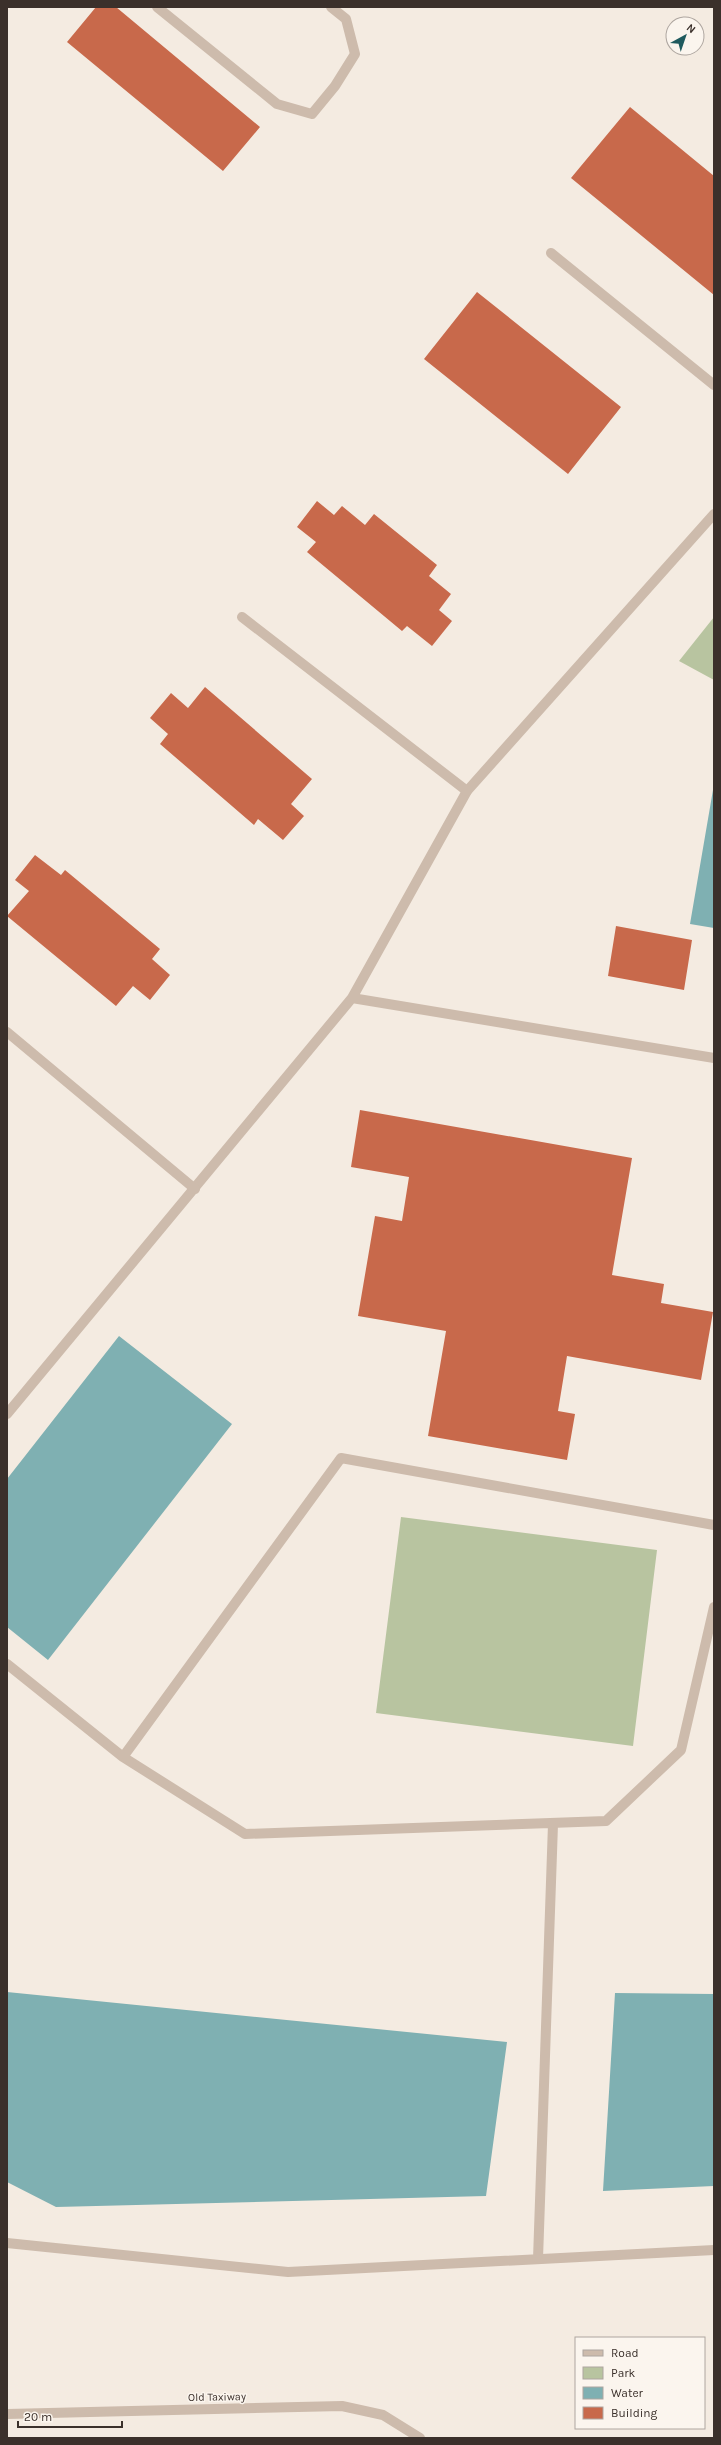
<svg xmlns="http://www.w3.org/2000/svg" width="721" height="2445" font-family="Karla,sans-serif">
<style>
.green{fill:#b8c4a0}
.water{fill:#7fb0b2}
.building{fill:#c8694b}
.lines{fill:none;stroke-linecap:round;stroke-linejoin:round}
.service{stroke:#cdbbac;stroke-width:10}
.minor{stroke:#cdbbac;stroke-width:10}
.labels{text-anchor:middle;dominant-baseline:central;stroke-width:3;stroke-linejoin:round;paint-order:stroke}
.street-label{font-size:11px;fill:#3b302b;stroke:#fbf5ee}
</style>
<rect width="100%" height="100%" fill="#f4ebe1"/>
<!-- green -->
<path class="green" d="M 714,617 L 714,680 L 679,661 Z
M 401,1517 L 657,1550 L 633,1746 L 376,1713 Z"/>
<!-- water -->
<path class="water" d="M 714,784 L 714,928 L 690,924 Z
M 119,1336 L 232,1424 L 48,1660 L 7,1627 L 7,1479 Z
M 7,1992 L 507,2042 L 486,2196 L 56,2207 L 7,2182 Z
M 615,1993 L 714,1994 L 714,2186 L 603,2191 Z"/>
<!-- building -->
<path class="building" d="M 96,7 L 116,7 L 260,127 L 223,171 L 67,42 Z
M 630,107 L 714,176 L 714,295 L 571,178 Z
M 477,292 L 621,407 L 568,474 L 424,359 Z
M 317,501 L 334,515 L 342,506 L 365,525 L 374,514 L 437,565 L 429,576 L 451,594 L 439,610 L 452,621 L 432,646 L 407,626 L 402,631 L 307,552 L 316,542 L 297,527 Z
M 205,687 L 312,779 L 291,804 L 304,816 L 283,840 L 258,819 L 254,825 L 160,744 L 168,734 L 150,718 L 171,693 L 188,708 Z
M 35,855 L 61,875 L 65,870 L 160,949 L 152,959 L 170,975 L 150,1000 L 133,986 L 116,1006 L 7,916 L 29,891 L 15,880 Z
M 616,926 L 692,940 L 684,990 L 608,976 Z
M 360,1110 L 632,1158 L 612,1275 L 664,1284 L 661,1303 L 713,1312 L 701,1380 L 567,1356 L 558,1411 L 575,1414 L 567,1460 L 428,1436 L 446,1331 L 358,1316 L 375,1216 L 402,1221 L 409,1177 L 351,1167 Z"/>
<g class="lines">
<!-- service -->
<path class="service" d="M 157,7 L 277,104 L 312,114 L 335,86 L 355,54 L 346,19 L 331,7
M 352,998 L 714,1058
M 7,1414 L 352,998 L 467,791 L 714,514
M 7,1664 L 123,1757 L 245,1834 L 606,1821 L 681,1750 L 714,1607
M 123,1757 L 341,1458 L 714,1525
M 7,2243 L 288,2272 L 714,2250
M 538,2259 L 553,1824
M 7,2414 L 342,2406 L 383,2415 L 420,2438"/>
<!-- minor -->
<path class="minor" d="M 551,253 L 714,385
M 242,617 L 467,791
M 7,1032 L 195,1189"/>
</g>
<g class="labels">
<!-- street labels -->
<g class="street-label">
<text transform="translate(217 2397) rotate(-1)">Old Taxiway</text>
</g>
</g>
<!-- border -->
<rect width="721" height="2445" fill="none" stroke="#3b302b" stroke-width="16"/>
<!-- legend -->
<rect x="575" y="2337" width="130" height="92" fill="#fbf5ee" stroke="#aea6a0"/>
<rect x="583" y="2350" width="20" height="6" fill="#cdbbac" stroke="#aea6a0"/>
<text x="611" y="2357" font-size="12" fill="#3b302b">Road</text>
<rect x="583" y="2367" width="20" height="12" fill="#b8c4a0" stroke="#aea6a0"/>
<text x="611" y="2377" font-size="12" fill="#3b302b">Park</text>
<rect x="583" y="2387" width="20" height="12" fill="#7fb0b2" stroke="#aea6a0"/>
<text x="611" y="2397" font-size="12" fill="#3b302b">Water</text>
<rect x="583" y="2407" width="20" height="12" fill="#c8694b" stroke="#aea6a0"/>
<text x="611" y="2417" font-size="12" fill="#3b302b">Building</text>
<!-- north arrow -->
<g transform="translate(685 36) rotate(40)"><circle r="19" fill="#fbf5ee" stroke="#aea6a0"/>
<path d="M0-3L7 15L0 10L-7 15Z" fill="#1f5a5e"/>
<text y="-6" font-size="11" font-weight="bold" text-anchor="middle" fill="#3b302b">N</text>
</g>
<!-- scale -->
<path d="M18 2421v6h104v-6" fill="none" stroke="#3b302b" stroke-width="2"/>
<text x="24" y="2421" font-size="12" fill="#3b302b" stroke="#fbf5ee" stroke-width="3" paint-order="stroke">20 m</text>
</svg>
